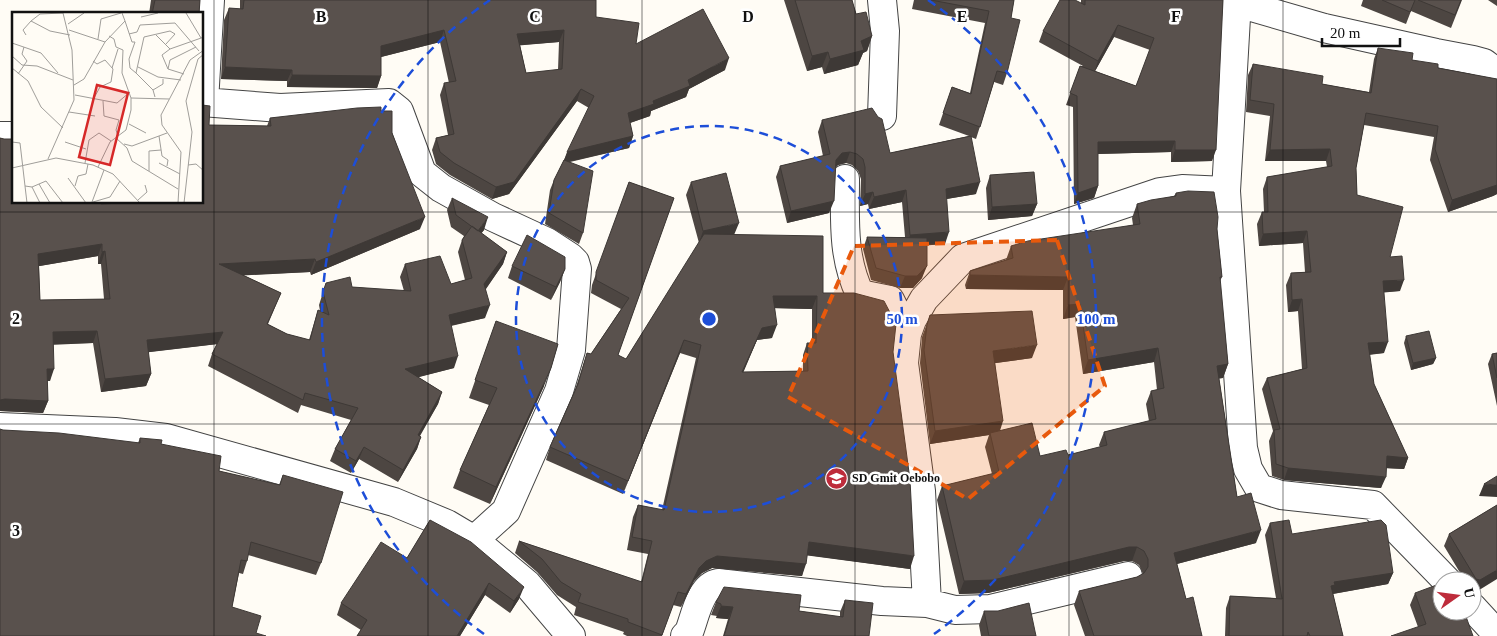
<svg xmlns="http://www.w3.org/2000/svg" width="1497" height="636" font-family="Georgia,serif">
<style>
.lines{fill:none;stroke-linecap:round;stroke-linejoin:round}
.minor-casing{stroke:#444;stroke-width:30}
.minor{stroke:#fff;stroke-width:28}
.wall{fill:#4d4642;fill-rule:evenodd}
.shaded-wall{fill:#3e3936}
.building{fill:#59514d;stroke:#3e3936;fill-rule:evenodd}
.marked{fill:#e8590c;fill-opacity:0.2;stroke:#e8590c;stroke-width:4;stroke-dasharray:10 6;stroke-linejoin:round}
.grid{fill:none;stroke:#111;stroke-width:1;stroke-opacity:0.55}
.ring{fill:none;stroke:#1d4ed8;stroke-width:2.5;stroke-dasharray:9 6}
.labels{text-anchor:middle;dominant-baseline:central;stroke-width:5;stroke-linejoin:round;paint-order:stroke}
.poi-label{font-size:12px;font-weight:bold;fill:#111;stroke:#fff;text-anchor:start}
.inset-road{fill:none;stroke:#a09e9a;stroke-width:1}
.view{fill:#d62828;fill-opacity:0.15;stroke:#d62828;stroke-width:2.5}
.inset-edge{fill:none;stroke:#111;stroke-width:2.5}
.grid-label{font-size:16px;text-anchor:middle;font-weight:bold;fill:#111;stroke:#fff;stroke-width:5;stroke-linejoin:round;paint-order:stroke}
.centre{fill:#1d4ed8;stroke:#fff;stroke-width:2.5}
.ring-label{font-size:15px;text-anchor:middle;font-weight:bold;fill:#1d4ed8;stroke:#fff;stroke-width:5;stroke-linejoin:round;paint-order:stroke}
</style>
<rect width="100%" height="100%" fill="#fffcf5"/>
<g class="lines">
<defs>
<path id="minor" d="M 1237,0 L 1226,191 L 1243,448 L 1248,469 L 1259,488 L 1281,495 L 1373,505 L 1447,581
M 1238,3 L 1324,28 L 1436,53 L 1473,60 L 1484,63 L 1497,73
M 202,102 L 280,108 L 389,103 L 399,111 L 422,173 L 441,188 L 493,217 L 547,242 L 570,257 L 575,262 L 577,269 L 571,350 L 559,391 L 506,511 L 474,540
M 204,102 L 210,0
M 882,116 L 885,31 L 882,0
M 0,136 L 14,136
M 845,179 C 845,219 842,257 860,294 L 890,300 L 907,334
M 0,427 L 115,432 L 166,438 L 394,502 L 447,524 L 474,540 L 527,584 L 571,636
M 927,603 L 955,610 L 990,609 L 1128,576
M 1472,607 L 1497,634
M 685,636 L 689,632 C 695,617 700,586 718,583 L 882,601 L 927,603 L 921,491 L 904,363 L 907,334 L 912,320 L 924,299 L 963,258 L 1160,192 L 1182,189 L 1226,191"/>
</defs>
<!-- minor casing -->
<use href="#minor" class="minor-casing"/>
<!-- minor -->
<use href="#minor" class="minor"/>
</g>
<!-- wall -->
<path class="wall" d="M 151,0 L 200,0 L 199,14 L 149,14 Z
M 240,0 L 596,0 L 596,17 L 636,44 L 725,70 L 689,89 L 686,97 L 651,111 L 650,116 L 630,123 L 633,136 L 629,148 L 570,162 L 583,233 L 579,244 L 545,224 L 550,190 L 554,180 L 564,160 L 589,108 L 577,101 L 509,194 L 492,199 L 450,175 L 436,164 L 432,150 L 436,138 L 448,135 L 440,95 L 444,83 L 449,83 L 440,42 L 381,57 L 381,76 L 377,88 L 287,87 L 287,81 L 221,79 L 224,20 L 229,8 L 240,9 ZM 559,42 L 558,70 L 526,73 L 520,45 Z
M 784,0 L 852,0 L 856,14 L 872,36 L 867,51 L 863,53 L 858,65 L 824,74 L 822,67 L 807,71 Z
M 914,0 L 1014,0 L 1011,18 L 1007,73 L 1003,85 L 994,82 L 976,139 L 971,137 L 976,194 L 946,199 L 945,244 L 927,245 L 922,278 L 913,288 L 900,288 L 871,280 L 863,249 L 867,237 L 905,237 L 902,202 L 869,209 L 868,204 L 860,206 L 861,179 L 858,171 L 852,165 L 846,163 L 838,165 L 835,168 L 829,213 L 787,223 L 776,177 L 780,166 L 823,156 L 818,132 L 822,120 L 890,153 L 969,136 L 939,125 L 952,87 L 970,93 L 985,23 L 912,9 Z
M 1081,0 L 1223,0 L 1212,161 L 1171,162 L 1171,152 L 1098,154 L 1098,186 L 1094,198 L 1074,204 L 1073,107 L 1066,105 L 1080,66 L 1083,66 L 1039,42 L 1043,31 L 1081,3 ZM 1114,37 L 1150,50 L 1136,86 L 1095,71 Z
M 1363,0 L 1462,0 L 1451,28 L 1411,11 L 1406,24 L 1361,6 Z
M 1488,0 L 1497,0 L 1497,6 Z
M 1378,48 L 1412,60 L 1438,68 L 1497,79 L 1497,194 L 1493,196 L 1448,212 L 1430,160 L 1434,137 L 1364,125 L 1356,168 L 1357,195 L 1390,257 L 1400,291 L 1384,292 L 1384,353 L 1369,355 L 1374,384 L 1408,458 L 1404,469 L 1386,468 L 1381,488 L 1284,480 L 1272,476 L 1269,441 L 1273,431 L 1262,389 L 1267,378 L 1302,369 L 1298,311 L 1288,312 L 1286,285 L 1291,273 L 1305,272 L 1303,243 L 1259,246 L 1257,224 L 1262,212 L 1264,212 L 1263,189 L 1267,177 L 1327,167 L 1326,161 L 1265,161 L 1270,116 L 1246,112 L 1248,75 L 1253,64 L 1322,84 L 1369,92 L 1374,59 Z
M 381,111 L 392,133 L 420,229 L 311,275 L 310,272 L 243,275 L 281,293 L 268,324 L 287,334 L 309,340 L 318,310 L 320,311 L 319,305 L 326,283 L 352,287 L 404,291 L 400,277 L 405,264 L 451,284 L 465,280 L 458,252 L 462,240 L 464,236 L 451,227 L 447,210 L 452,198 L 484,230 L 481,233 L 507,252 L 503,264 L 486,289 L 485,318 L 451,326 L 454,368 L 418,377 L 442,392 L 438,404 L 420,436 L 421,437 L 417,449 L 398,482 L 359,459 L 351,473 L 330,461 L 335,449 L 351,420 L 301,405 L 298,413 L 208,366 L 212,354 L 217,344 L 148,352 L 151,374 L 146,386 L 101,392 L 93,343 L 53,344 L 50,381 L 47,381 L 48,401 L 43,413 L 0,411 L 0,138 L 4,139 L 101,204 L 202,202 L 209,125 L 267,126 L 270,118 ZM 98,256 L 98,264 L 101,264 L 104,299 L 40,300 L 39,266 Z
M 990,175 L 1037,204 L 1032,216 L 988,220 L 986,188 Z
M 629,182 L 674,198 L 618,355 L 626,359 L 699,243 L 686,195 L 691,182 L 734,235 L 823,293 L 893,352 L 910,569 L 807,555 L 802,576 L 712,568 L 702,573 L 694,581 L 681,607 L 673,605 L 662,636 L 627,636 L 623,634 L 624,632 L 574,615 L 576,607 L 557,595 L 537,572 L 515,553 L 519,541 L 641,582 L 648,554 L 627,550 L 633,517 L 638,505 L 662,510 L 696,358 L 680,353 L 623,494 L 546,460 L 550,447 L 575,390 L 587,353 L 591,354 L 621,309 L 591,293 L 592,285 ZM 775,308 L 812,309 L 812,343 L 807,343 L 803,355 L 803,371 L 743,372 L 757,340 L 772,338 Z
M 1176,193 L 1217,229 L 1222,277 L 1220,281 L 1228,364 L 1223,378 L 1219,378 L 1237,497 L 1256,543 L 1177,564 L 1186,599 L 1202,636 L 1085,636 L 1074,605 L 1079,591 L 1137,577 L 1143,574 L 1139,565 L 1132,561 L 1124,561 L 988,593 L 959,594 L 937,500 L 942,486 L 992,474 L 985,447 L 989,435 L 930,444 L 920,363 L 922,337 L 930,315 L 1032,358 L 995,363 L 1000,431 L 1040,456 L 1068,455 L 1100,447 L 1099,445 L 1104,432 L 1149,421 L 1146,404 L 1151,391 L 1157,390 L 1154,362 L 1083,374 L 1075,317 L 1063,319 L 1063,290 L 966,289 L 965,285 L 970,271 L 1006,260 L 1011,246 L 1133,225 L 1132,218 L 1137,204 L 1174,196 Z
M 512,266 L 565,269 L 560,282 L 551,300 L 508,278 Z
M 496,321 L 544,386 L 490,504 L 453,488 L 460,470 L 489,405 L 469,398 Z
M 1406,336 L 1436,358 L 1433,364 L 1411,370 L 1404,343 Z
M 1497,353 L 1497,406 L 1488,364 L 1492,354 Z
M 3,430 L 138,443 L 140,438 L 161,444 L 219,471 L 279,485 L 283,475 L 321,563 L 316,575 L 248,555 L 247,561 L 243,574 L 239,573 L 232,607 L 256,633 L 0,636 Z
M 1497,505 L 1476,592 L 1472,592 L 1472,581 L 1465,581 L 1444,546 L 1449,534 Z
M 430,520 L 519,599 L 510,613 L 485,595 L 460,636 L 357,636 L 361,630 L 337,615 L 341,603 L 407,558 Z
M 1270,523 L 1292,534 L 1393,573 L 1388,584 L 1333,594 L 1343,636 L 1225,636 L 1226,608 L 1230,596 L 1276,598 L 1265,535 Z
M 1415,593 L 1473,636 L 1418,627 L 1410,605 Z
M 845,600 L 869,636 L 723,636 L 728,619 L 716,618 L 717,616 L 711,615 L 716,602 L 799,611 L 840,617 L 840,612 Z
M 984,611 L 1036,636 L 981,636 L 979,625 Z"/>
<!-- shaded-wall -->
<path class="shaded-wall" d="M 1118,25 L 1114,37 L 1094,73 L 1098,61 Z
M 444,30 L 440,42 L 377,58 L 381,46 Z
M 564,30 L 559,42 L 513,46 L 517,34 Z
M 872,36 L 867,51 L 863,53 L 858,65 L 824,74 L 830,59 L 861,41 Z
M 828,52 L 822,67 L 807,71 L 812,56 Z
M 729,58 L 725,70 L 689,89 L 686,97 L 651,111 L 650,116 L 624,125 L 628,113 L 653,101 L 688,80 Z
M 225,67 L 292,70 L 287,81 L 221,79 Z
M 292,75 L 381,76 L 377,88 L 287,87 Z
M 581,89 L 577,101 L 509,194 L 492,199 L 496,187 Z
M 633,136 L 629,148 L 563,163 L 567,152 Z
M 1175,141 L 1171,152 L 1094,154 L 1098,142 Z
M 1330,149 L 1326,161 L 1265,161 L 1270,150 Z
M 1175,150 L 1216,150 L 1212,161 L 1171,162 Z
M 850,152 L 846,163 L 838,165 L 831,172 L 836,160 L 842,153 Z
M 980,182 L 976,194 L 941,200 L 946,189 Z
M 1497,185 L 1497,194 L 1493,196 L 1448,212 L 1452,200 Z
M 1098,186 L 1094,198 L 1074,204 L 1078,193 Z
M 906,190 L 902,202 L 869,209 L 874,197 Z
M 873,192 L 868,204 L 860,206 L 865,194 Z
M 834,201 L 829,213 L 787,223 L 791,211 Z
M 1037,204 L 1032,216 L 988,220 L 992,207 Z
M 425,217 L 420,229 L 311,275 L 316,262 Z
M 488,217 L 484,230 L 474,243 L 478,231 Z
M 739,223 L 734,235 L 699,243 L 703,231 Z
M 1307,231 L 1303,243 L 1259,246 L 1263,234 Z
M 949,232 L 945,244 L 906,247 L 910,235 Z
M 102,244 L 98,256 L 34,267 L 38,254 Z
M 105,251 L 101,264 L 98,264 L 102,252 Z
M 507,252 L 503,264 L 480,297 L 484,284 Z
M 315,259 L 310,272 L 215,277 L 219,264 Z
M 927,266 L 922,278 L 913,288 L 900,288 L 905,276 Z
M 565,269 L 560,282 L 551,300 L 556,287 Z
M 970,275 L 1068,277 L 1063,290 L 966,289 Z
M 1404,280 L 1400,291 L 1379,293 L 1383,281 Z
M 773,296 L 817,296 L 812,309 L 768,308 Z
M 1302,299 L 1298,311 L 1288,312 L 1292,300 Z
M 1080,304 L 1075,317 L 1063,319 L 1068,305 Z
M 490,305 L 485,318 L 444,327 L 449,315 Z
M 777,325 L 772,338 L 757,340 L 738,385 L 742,372 L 762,328 Z
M 97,331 L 93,343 L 49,345 L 53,332 Z
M 223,332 L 218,344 L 142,353 L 147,340 Z
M 684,340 L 680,353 L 623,494 L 628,481 Z
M 1388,342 L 1384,353 L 1363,355 L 1368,343 Z
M 1037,345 L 1032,358 L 989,364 L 993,351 Z
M 1158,348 L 1154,362 L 1083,374 L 1088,360 Z
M 458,356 L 454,368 L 400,382 L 405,369 Z
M 1436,358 L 1433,364 L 1411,370 L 1413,363 Z
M 1228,364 L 1223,378 L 1212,380 L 1217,366 Z
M 551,368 L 544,386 L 490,504 L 496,487 Z
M 47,369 L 54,369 L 50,381 L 43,381 Z
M 151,374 L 146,386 L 101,392 L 105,379 Z
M 442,392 L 438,404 L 413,447 L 418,435 Z
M 5,399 L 48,401 L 43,413 L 0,411 L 0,400 Z
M 1003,421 L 999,434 L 990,433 L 989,435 L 930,444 L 935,431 Z
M 421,437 L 417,449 L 398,482 L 403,470 Z
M 364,447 L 359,459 L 351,473 L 356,461 Z
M 1387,456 L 1408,458 L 1404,469 L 1383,468 Z
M 1288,468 L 1386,477 L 1381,488 L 1284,480 Z
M 1484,484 L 1497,485 L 1497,497 L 1479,496 Z
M 1261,530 L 1256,543 L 1169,566 L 1174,553 Z
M 809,542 L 914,556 L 910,569 L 804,555 Z
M 1129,547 L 1137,547 L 1132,561 L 1124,561 L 988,593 L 959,594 L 964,581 Z
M 717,556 L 806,564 L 802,576 L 712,568 L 702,573 L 694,581 L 681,607 L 686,594 L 699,568 L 706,561 Z
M 1497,570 L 1497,579 L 1476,592 L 1472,592 L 1476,579 Z
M 1393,573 L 1388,584 L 1332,594 L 1331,586 L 1334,582 Z
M 489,583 L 485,595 L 460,636 L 457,636 Z
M 524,587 L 519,599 L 510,613 L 514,601 Z
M 721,606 L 733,607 L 728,619 L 716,618 Z"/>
<!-- building -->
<path class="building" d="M 155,0 L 200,0 L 199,14 L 152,14 Z
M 244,0 L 596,0 L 596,17 L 639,23 L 636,44 L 703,9 L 729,58 L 688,80 L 690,86 L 653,101 L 654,104 L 628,113 L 633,136 L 567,152 L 594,96 L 581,89 L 514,182 L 496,187 L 454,163 L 440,152 L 436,138 L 454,134 L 444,83 L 456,81 L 444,30 L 381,46 L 381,76 L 292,75 L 292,70 L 225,67 L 229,8 L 243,9 ZM 564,30 L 562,69 L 526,73 L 517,34 Z
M 795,0 L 852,0 L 856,14 L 866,12 L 872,36 L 861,41 L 864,50 L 830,59 L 828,52 L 812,56 Z
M 931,0 L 1014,0 L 1011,18 L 1020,20 L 1007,73 L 997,71 L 980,127 L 943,113 L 952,87 L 971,94 L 989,11 Z
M 1060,0 L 1075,0 L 1085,5 L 1085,0 L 1223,0 L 1216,150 L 1175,150 L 1175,141 L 1098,142 L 1098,186 L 1078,193 L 1077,96 L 1070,93 L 1080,66 L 1136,86 L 1154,38 L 1118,25 L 1098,61 L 1043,31 Z
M 1382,0 L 1415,0 L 1410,12 Z
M 1418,0 L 1461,0 L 1455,15 Z
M 1378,48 L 1413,53 L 1412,60 L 1438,64 L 1438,68 L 1497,79 L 1497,185 L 1452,200 L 1435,149 L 1438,126 L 1366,113 L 1356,168 L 1357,195 L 1403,207 L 1390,257 L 1402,256 L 1404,280 L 1383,281 L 1388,342 L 1368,343 L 1374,384 L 1408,458 L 1387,456 L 1386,477 L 1288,468 L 1276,464 L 1274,430 L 1280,429 L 1267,378 L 1307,368 L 1302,299 L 1292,300 L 1291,273 L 1311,272 L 1307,231 L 1263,234 L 1262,212 L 1268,212 L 1267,177 L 1332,166 L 1330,149 L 1270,150 L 1274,104 L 1250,100 L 1253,64 L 1323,76 L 1322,84 L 1371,93 Z
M 202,105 L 210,106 L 209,125 L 271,126 L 270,118 L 357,108 L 381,107 L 381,111 L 392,111 L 392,133 L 425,217 L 316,262 L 315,259 L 219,264 L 281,293 L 267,324 L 287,334 L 310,340 L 318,310 L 329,315 L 323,292 L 326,283 L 350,277 L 352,287 L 411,291 L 405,264 L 440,256 L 451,284 L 472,278 L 462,240 L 472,226 L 507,252 L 484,284 L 490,305 L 449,315 L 458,356 L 405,369 L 442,392 L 418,435 L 421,437 L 403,470 L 364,447 L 356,461 L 335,449 L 358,408 L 305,393 L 303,400 L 212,354 L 223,332 L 147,340 L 151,374 L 105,379 L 97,331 L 53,332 L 54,369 L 47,369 L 48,401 L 5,399 L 0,400 L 0,138 L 4,139 L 14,139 L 14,202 L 101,202 L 101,204 L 143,202 L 202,202 ZM 102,244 L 102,252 L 105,251 L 110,299 L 40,300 L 38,254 Z
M 872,108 L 878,117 L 882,119 L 890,153 L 971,136 L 980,182 L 946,189 L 949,232 L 910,235 L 906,190 L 874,197 L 873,192 L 865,194 L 865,167 L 863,159 L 857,154 L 850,152 L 842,153 L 836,160 L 834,201 L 791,211 L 780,166 L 830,154 L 822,120 Z
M 564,160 L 593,171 L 583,233 L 549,213 L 554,180 Z
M 1034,172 L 1037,204 L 992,207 L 990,175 Z
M 726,173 L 739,223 L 703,231 L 691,182 Z
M 629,182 L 674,198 L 618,355 L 626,359 L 704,234 L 823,236 L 823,293 L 854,293 L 884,301 L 896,324 L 893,352 L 910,480 L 914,556 L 809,542 L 806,564 L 717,556 L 706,561 L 699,568 L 686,594 L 678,592 L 662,635 L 628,622 L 628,619 L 578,602 L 581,594 L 561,582 L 542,559 L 519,541 L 642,582 L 652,541 L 632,537 L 638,505 L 664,510 L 701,345 L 684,340 L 628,481 L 550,447 L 578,384 L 587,353 L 591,354 L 629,298 L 596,280 L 596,272 ZM 773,296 L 817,296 L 816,343 L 807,343 L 808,371 L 742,372 L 762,328 L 777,325 Z
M 1188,191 L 1214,192 L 1218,217 L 1217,229 L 1222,277 L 1220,277 L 1228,364 L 1217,366 L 1237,497 L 1251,493 L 1261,530 L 1174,553 L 1186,599 L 1193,597 L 1202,636 L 1094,636 L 1079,591 L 1137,577 L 1144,573 L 1148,567 L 1148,559 L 1144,551 L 1137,547 L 1129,547 L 993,580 L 964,581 L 942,486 L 999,472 L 990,433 L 1032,423 L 1040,456 L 1066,450 L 1068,455 L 1107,445 L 1104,432 L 1156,419 L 1151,391 L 1164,388 L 1158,348 L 1088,360 L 1080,304 L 1068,305 L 1068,277 L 970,275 L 970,271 L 1013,258 L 1011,246 L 1028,241 L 1140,224 L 1137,204 L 1151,200 L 1176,196 L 1176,193 Z
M 452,198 L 488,217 L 478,231 L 456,215 Z
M 527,235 L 565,257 L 565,269 L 556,287 L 512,266 Z
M 867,237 L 927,238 L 927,266 L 917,276 L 905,276 L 876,268 Z
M 1032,311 L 1037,345 L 993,351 L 1003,421 L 935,431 L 924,350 L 927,325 L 930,315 Z
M 496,321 L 558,344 L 551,368 L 496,487 L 460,470 L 497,388 L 475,380 Z
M 1429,331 L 1436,358 L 1413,363 L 1406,336 Z
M 1497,353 L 1497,378 L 1492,354 Z
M 0,429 L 3,430 L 59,433 L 140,443 L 140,438 L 162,440 L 161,444 L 221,456 L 219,471 L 280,485 L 283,475 L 343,492 L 321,563 L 251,542 L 247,561 L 241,560 L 232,607 L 261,616 L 256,633 L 266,636 L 0,636 Z
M 1497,476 L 1497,485 L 1484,484 Z
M 1497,505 L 1497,570 L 1480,580 L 1476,579 L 1449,534 Z
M 430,520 L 471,542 L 524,587 L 514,601 L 489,583 L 457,636 L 357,636 L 367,620 L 341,603 L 381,542 L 407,558 Z
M 1289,520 L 1292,534 L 1381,520 L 1386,525 L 1393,573 L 1334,582 L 1335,585 L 1331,586 L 1343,636 L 1310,636 L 1308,632 L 1307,636 L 1229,636 L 1230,596 L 1282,599 L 1270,523 Z
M 1442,583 L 1442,611 L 1464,611 L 1473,636 L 1391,636 L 1426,624 L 1415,593 Z
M 724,587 L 801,595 L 799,611 L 843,617 L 845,600 L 873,603 L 869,636 L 724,636 L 733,607 L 721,606 L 721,604 L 716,602 Z
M 1029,603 L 1036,636 L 989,636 L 984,611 L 998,611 Z"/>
<!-- marked area -->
<path class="marked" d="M 1057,240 L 1105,386 L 968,499 L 788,397 L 854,246 Z"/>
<!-- grid -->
<path class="grid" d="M 214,0 L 214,636M 428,0 L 428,636M 642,0 L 642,636M 855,0 L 855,636M 1069,0 L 1069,636M 1283,0 L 1283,636M 0,212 L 1497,212M 0,424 L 1497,424"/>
<!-- distance rings -->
<g class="ring">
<circle cx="709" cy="319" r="193"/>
<path d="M484 634A387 387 0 0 1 490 0M928 0A387 387 0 0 1 934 634"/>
</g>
<!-- icons -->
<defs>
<symbol id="school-disc" viewBox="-11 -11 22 22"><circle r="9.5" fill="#be2c3b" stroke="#fff"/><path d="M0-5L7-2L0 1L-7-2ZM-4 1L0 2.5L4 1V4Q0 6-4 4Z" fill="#fff"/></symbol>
</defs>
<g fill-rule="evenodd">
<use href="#school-disc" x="824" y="466" width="25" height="25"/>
</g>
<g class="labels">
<!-- poi labels -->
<g class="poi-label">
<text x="852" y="478">SD Gmit Oebobo</text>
</g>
</g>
<!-- overview -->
<g transform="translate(12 12)">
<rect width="191" height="191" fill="#fffcf5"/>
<path class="inset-road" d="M 174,1 L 189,26M 129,5 L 146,1M 19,9 L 28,2 L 51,1 L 60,38 L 62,88 L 36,147M 113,9 L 120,30 L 123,30 L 117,47 L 118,56 L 124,61 L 132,25 L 158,19 L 163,22 L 154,32M 56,12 L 72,1M 57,18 L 93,30M 117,22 L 125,20 L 128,13 L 163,11 L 187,39M 14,23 L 11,18 L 19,9 L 38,19 L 58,23M 144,23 L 158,37M 86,27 L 89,7 L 109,1M 0,31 L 29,41 L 46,61M 0,44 L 10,53 L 25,54 L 61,68M 81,49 L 85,52 L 93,48 L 101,57 L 99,70 L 88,75 L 82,86M 126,55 L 146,65 L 169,68M 0,56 L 16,69 L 29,95 L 51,116M 100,56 L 106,37M 156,57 L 158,48 L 184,35M 124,61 L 141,78 L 143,85M 6,62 L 15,49 L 10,42 L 12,35M 172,62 L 156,57 L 150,43 L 158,37 L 192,25M 62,73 L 72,67 L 93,30 L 113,9 L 110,1M 141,78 L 151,72 L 151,67M 63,83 L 105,91 L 118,80M 119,86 L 157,87M 91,89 L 92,104 L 107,108 L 104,118 L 106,124M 57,100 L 83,104M 117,112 L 134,121M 147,124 L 150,144 L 156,148 L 155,154M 104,126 L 115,136 L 120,149 L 166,177M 0,130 L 8,131 L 13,174 L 20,175 L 34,169 L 51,191M 53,130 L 74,137M 112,132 L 120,134 L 155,121M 73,151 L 77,128 L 87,121 L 99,129M 147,151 L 168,162M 176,153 L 184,152 L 192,159M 86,155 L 98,130 L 114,118 L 119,98 L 119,86 L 110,61 L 111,38 L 104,35 L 102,27 L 97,24M 0,156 L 44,146 L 81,153 L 101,162 L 128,191M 137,159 L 137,139 L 149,138M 56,166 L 74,191M 27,172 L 38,191M 13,174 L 15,191M 63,174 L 66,164 L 74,162 L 76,152M 20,175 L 28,191M 126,188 L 135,180 L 133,173M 80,190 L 92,158M 81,190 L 98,185 L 108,169M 166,191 L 169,140 L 150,113 L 149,103 L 178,48 L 192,38M 172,191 L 180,120 L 174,89 L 186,47 L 192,42"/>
<path class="view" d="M 85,73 L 116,81 L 98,153 L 67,145 Z"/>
<rect width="191" height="191" class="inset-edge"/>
</g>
<g class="grid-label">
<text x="321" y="22">B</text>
<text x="535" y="22">C</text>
<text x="748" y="22">D</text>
<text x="962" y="22">E</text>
<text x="1176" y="22">F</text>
<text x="16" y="324">2</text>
<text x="16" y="536">3</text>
</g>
<circle cx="709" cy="319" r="8" class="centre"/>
<g class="ring-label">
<text x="902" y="324">50 m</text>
<text x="1096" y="324">100 m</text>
</g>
<!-- north arrow -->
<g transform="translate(1457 596) rotate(76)"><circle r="24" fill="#ffffff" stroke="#a0a0a0"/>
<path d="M0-4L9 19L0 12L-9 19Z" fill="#be2c3b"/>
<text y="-8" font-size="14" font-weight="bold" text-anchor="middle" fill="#111111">U</text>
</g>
<!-- scale -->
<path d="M1322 38v8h78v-8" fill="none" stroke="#111111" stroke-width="2.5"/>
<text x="1330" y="38" font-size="15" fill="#111111" stroke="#ffffff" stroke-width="4" paint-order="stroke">20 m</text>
</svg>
